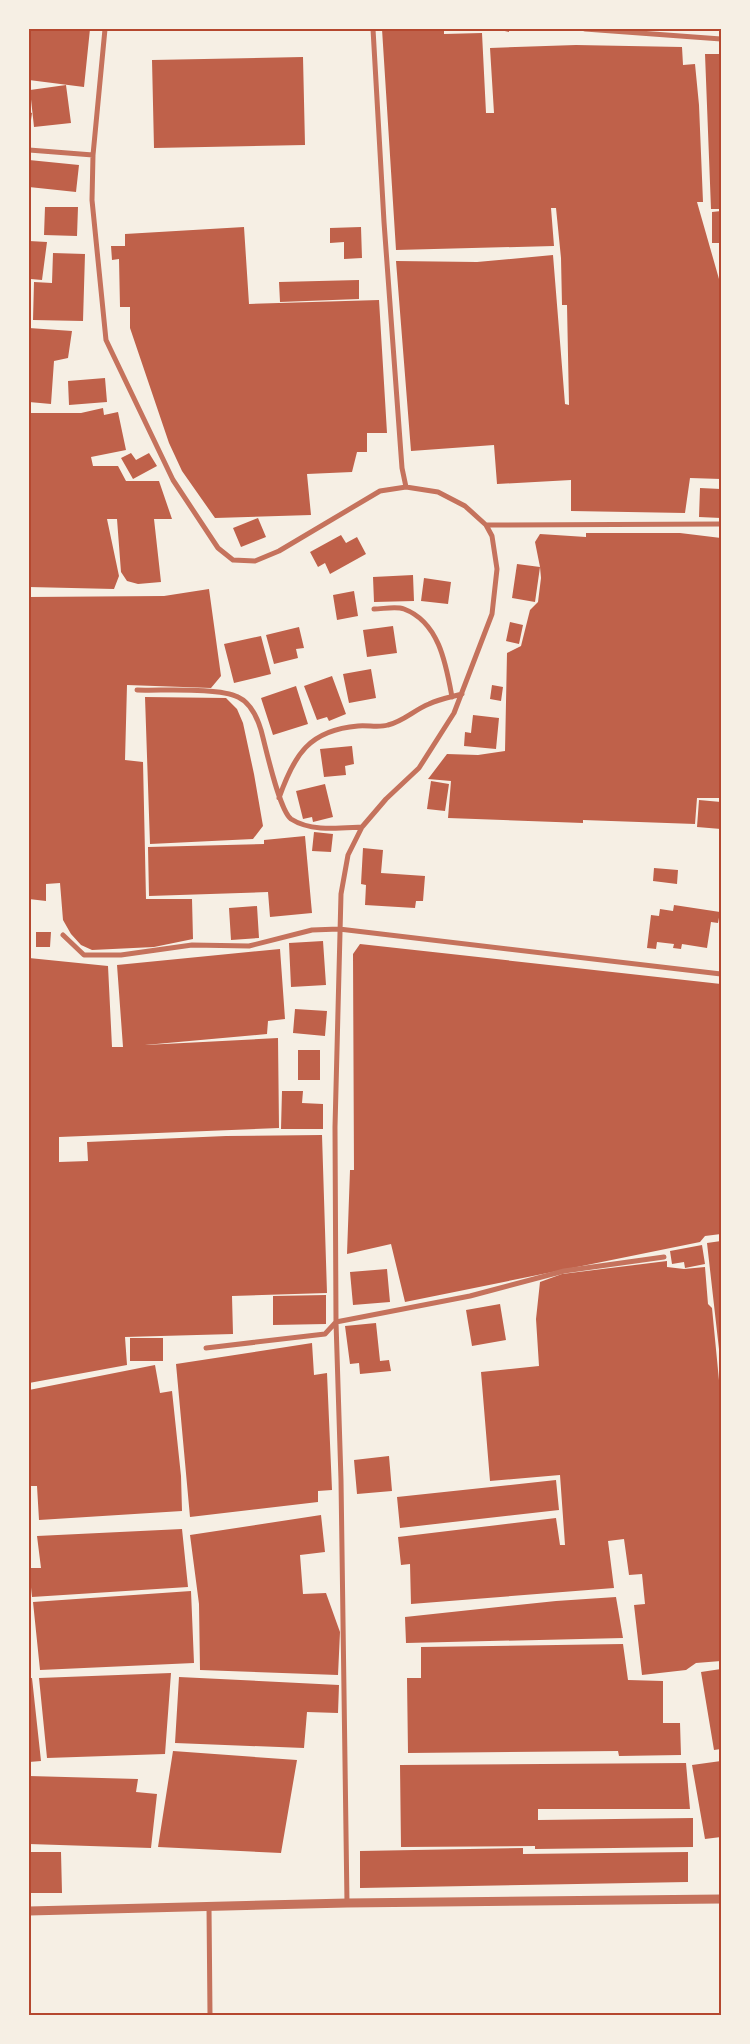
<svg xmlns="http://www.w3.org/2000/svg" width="750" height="2044" font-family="Signika,sans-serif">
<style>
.building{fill:#bf614a}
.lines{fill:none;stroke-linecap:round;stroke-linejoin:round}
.minor{stroke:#c5725c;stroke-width:5}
.tertiary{stroke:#c5725c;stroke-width:9}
.neatline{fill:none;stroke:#b5482f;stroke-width:2}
</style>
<rect width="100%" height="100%" fill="#f6efe4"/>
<!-- building -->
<path class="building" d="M 29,29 L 90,29 L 84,87 L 29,80 Z
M 382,29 L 444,29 L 444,34 L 482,33 L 486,113 L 494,113 L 490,48 L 576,45 L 682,47 L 683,65 L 695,64 L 699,105 L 703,202 L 697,202 L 721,286 L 721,479 L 690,478 L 685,513 L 571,511 L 571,480 L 497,484 L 494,445 L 411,451 L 396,261 L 477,262 L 553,255 L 565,404 L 569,405 L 567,305 L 562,305 L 561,258 L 556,208 L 551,208 L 554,246 L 396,250 Z
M 496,29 L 509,29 L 509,32 Z
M 705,54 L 721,54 L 721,209 L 711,209 Z
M 303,57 L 305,145 L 154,148 L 152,60 Z
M 66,85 L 71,123 L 34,127 L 30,90 Z
M 29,112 L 32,113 L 30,127 L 29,127 Z
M 29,160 L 79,165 L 76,192 L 29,187 Z
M 45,207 L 78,207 L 77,236 L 44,235 Z
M 721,211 L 721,243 L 712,243 L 712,212 Z
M 244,227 L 249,304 L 379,300 L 387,433 L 367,433 L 367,452 L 357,452 L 352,472 L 307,474 L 311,515 L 215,518 L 182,471 L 169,443 L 130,328 L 130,307 L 120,307 L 119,259 L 112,260 L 111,246 L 125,246 L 125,234 Z
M 361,227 L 362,258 L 344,259 L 344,242 L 330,243 L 330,228 Z
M 29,241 L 47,242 L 42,280 L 31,279 L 30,293 Z
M 53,253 L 85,254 L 83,321 L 33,320 L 34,282 L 52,283 Z
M 359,280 L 359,299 L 280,302 L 279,282 Z
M 29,328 L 72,331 L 68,358 L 54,361 L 51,404 L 29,402 Z
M 105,378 L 107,402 L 69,405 L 68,381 Z
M 103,408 L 104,415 L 118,412 L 126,450 L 91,457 L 93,466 L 118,466 L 126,481 L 159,481 L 172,519 L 154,519 L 161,582 L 138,584 L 127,581 L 121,572 L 117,519 L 107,519 L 119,576 L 114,589 L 29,587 L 29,413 L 81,413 Z
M 131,453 L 136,460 L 149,453 L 157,466 L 133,479 L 121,458 Z
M 700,488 L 721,489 L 721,518 L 699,517 Z
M 258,518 L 266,537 L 241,547 L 233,528 Z
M 586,533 L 680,533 L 721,538 L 721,798 L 697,798 L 695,824 L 583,820 L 583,823 L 448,818 L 451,781 L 428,779 L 447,754 L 478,755 L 505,751 L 507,653 L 521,646 L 530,610 L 538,602 L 541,578 L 540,567 L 535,602 L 512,598 L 517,564 L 540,567 L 535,542 L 540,534 L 586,537 Z
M 341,535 L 346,543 L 357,537 L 366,554 L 330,574 L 325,563 L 318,567 L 310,552 Z
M 413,575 L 414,601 L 374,602 L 373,577 Z
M 424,578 L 451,582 L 448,604 L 421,601 Z
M 209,589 L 221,676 L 211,688 L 127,685 L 125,760 L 143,762 L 146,899 L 192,899 L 193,939 L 154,947 L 92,950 L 81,945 L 71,934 L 63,920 L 60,883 L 46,884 L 46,901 L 29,899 L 29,597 L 164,596 Z
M 354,591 L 358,616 L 337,620 L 333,595 Z
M 510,622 L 523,625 L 519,644 L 506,641 Z
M 393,626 L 397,653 L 367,657 L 363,630 Z
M 299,627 L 304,648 L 296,649 L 298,658 L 274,664 L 266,635 Z
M 261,636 L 271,674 L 234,683 L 224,644 Z
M 371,669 L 376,698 L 349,703 L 343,674 Z
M 332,676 L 346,714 L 329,721 L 327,717 L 317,720 L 304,686 Z
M 492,685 L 503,687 L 501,701 L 490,699 Z
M 296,686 L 308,724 L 273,735 L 261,698 Z
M 145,697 L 226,698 L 237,709 L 243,723 L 254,774 L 263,826 L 253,839 L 150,844 Z
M 473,715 L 499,718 L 496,749 L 464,746 L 465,732 L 471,733 Z
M 352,746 L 354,764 L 345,766 L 346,775 L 324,777 L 320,749 Z
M 431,781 L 449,784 L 445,811 L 427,809 Z
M 325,784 L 333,817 L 313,822 L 312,817 L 303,819 L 296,791 Z
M 699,800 L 721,802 L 721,829 L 697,827 Z
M 314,832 L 333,834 L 331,852 L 312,851 Z
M 305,836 L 312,913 L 270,917 L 268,892 L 149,896 L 148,847 L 264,844 L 264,840 Z
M 363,848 L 383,850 L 381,873 L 425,876 L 423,901 L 416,901 L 415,908 L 365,905 L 366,885 L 361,884 Z
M 654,868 L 678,870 L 677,884 L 653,881 Z
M 674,905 L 720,912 L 718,923 L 711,922 L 707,948 L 682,944 L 681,949 L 673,948 L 674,944 L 657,942 L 656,949 L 647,948 L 651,915 L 659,916 L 660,909 L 673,911 Z
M 257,906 L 259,938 L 231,940 L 229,908 Z
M 36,932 L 51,932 L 50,947 L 36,947 Z
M 323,941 L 326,985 L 291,987 L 289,943 Z
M 360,944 L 721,984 L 721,1186 L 719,1194 L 721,1234 L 705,1236 L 700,1242 L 405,1302 L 391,1244 L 347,1254 L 350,1170 L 354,1170 L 353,954 Z
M 280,949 L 285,1019 L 268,1021 L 267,1034 L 145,1045 L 278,1038 L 279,1128 L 59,1137 L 59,1162 L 88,1161 L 87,1142 L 226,1136 L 322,1135 L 327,1293 L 232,1296 L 233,1334 L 125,1337 L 127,1365 L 29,1383 L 29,958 L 108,966 L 112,1047 L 123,1047 L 117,965 Z
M 295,1009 L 327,1011 L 325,1036 L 293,1033 Z
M 298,1050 L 320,1050 L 320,1080 L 298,1080 Z
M 282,1091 L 303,1091 L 302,1103 L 323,1104 L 323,1129 L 281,1129 Z
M 721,1241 L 721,1358 L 720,1358 L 707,1243 Z
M 702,1245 L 705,1264 L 685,1268 L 684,1262 L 672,1264 L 670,1251 Z
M 667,1261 L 667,1267 L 684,1269 L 705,1267 L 708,1304 L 712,1308 L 721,1401 L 721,1661 L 696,1663 L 686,1670 L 642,1675 L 634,1605 L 645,1604 L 642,1574 L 629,1575 L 624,1539 L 608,1541 L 614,1588 L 411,1604 L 410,1564 L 401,1565 L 398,1537 L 556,1518 L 560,1545 L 565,1545 L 560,1475 L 490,1481 L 481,1372 L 539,1366 L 536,1319 L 540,1282 L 562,1274 Z
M 387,1269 L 390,1302 L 353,1305 L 350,1272 Z
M 326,1295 L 326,1324 L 273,1325 L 273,1296 Z
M 500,1304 L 506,1340 L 472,1346 L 466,1310 Z
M 376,1323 L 380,1361 L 389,1360 L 391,1371 L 360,1374 L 359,1363 L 350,1364 L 345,1326 Z
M 130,1338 L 163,1338 L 163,1361 L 130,1361 Z
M 312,1343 L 314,1375 L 327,1373 L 332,1490 L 318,1491 L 318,1502 L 190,1517 L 176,1364 Z
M 155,1365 L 160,1393 L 172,1391 L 181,1476 L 182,1511 L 39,1520 L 37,1486 L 29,1486 L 29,1390 Z
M 389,1456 L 392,1491 L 357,1494 L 354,1460 Z
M 556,1480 L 559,1510 L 400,1528 L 397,1497 Z
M 321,1515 L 325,1552 L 300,1555 L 303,1594 L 326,1593 L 340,1632 L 338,1675 L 200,1670 L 199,1604 L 190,1535 Z
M 182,1529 L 188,1587 L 32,1597 L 29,1568 L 41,1568 L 37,1536 Z
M 191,1591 L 194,1663 L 40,1670 L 33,1602 Z
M 616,1597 L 623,1638 L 406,1643 L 405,1617 L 556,1601 Z
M 623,1644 L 628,1680 L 663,1681 L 663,1723 L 680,1723 L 681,1755 L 619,1756 L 618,1751 L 408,1753 L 407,1678 L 421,1678 L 421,1647 Z
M 721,1669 L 721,1749 L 714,1750 L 701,1672 Z
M 171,1673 L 165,1754 L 47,1758 L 39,1678 Z
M 179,1677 L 339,1685 L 338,1713 L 307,1712 L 304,1748 L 175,1743 Z
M 29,1678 L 32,1678 L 41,1761 L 29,1762 Z
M 173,1751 L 297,1760 L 281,1853 L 158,1847 Z
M 721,1761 L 721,1837 L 705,1839 L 692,1765 Z
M 686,1763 L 690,1809 L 538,1809 L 538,1820 L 693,1818 L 693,1847 L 535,1849 L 535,1846 L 401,1847 L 400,1765 Z
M 29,1776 L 138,1779 L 136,1792 L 157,1794 L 151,1848 L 29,1844 Z
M 523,1848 L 523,1854 L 688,1852 L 688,1882 L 360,1888 L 360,1851 Z
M 29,1852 L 61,1852 L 62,1893 L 29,1893 Z"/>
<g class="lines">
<!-- minor -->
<path class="minor" d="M 105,29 L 93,155 L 92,200 L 106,340 L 173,480 L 218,548 L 233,560 L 255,561 L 279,551 L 380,491 L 406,487 L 438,492 L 465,506 L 486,525 L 492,536 L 497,569 L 492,614 L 454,713 L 419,768 L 386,799 L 362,827 L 348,855 L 341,894 L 335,1127 L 336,1322 L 341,1480 L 347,1903
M 373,29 L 384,222 L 402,468 L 406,487
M 585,29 L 721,39
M 29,150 L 93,155
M 486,525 L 721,524
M 374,609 C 383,609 396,606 404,609 C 439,622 446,664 452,697
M 137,690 C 160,691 219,687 238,697 C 251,703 257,717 261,730 C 266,748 279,810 291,819 C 311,832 340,828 362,827
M 279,798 C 294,755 309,730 358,726 C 368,725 379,728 388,725 C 404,721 414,710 429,704 C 439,699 451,697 462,694
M 63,935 L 84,955 L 121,955 L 192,945 L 249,946 L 312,930 L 339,929 L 721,974
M 206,1348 L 325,1334 L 336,1322 L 470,1296 L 564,1271 L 664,1257
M 209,1907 L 210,2015"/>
<!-- tertiary -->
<path class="tertiary" d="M 29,1911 L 347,1903 L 721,1899"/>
</g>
<!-- border -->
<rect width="750" height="2044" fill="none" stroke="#f6efe4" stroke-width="60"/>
<rect x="30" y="30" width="690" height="1984" class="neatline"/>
</svg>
